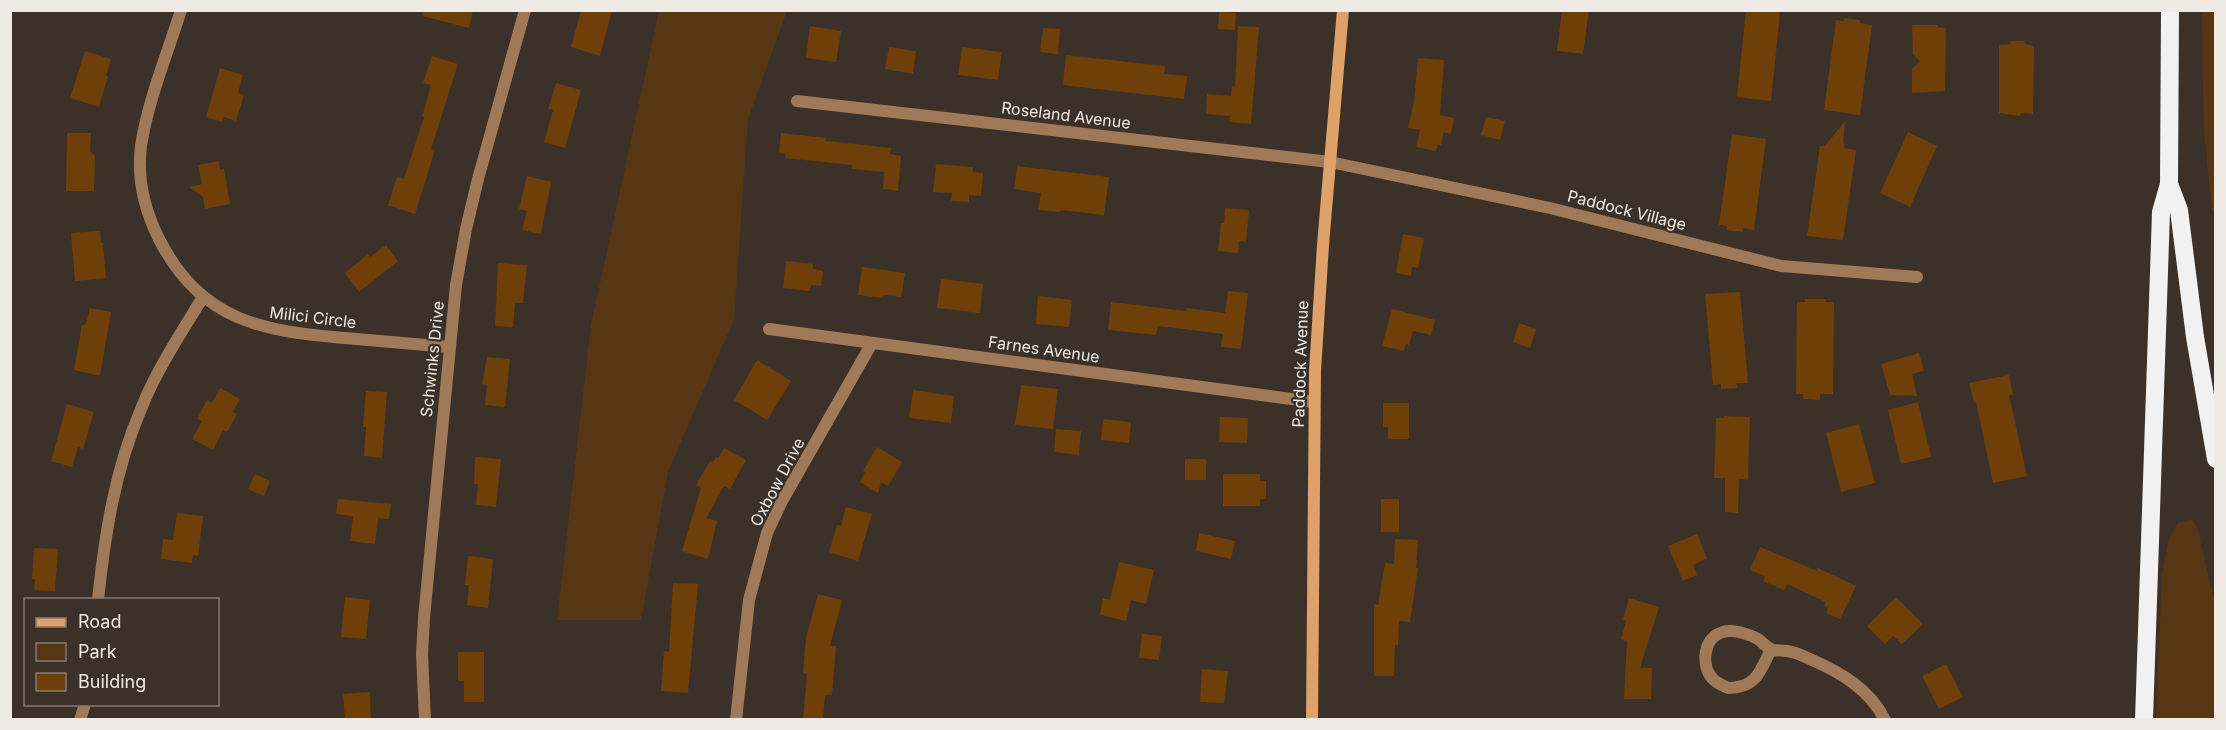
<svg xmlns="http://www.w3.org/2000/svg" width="2226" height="730" font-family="Inter,sans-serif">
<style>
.green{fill:#573615}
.building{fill:#6e3f09}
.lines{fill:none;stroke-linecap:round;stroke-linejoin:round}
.street{stroke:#a07a58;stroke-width:12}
.secondary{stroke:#dda169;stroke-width:12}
.highway{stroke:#f1f1f1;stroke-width:18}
.labels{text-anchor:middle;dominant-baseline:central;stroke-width:4.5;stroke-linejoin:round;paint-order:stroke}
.street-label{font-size:16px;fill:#f0eae4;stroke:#3b3128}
</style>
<rect width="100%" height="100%" fill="#3b3128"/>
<!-- green -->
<path class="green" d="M 659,11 L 787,11 L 748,119 L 734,319 L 668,472 L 641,620 L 557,620 L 591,325 Z
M 2202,11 L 2215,11 L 2215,212 L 2212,210 L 2204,131 Z
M 2191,519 L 2197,526 L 2215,604 L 2215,719 L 2156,719 L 2162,574 L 2169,538 L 2178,523 Z"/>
<!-- building -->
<path class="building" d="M 423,10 L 473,10 L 469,28 L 422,16 Z
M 581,10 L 612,10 L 600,56 L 571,47 Z
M 1562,10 L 1589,10 L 1583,54 L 1557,51 Z
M 1746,10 L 1773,10 L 1780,13 L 1771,101 L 1737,97 Z
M 1219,12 L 1236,13 L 1235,30 L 1218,29 Z
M 1844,18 L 1860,20 L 1860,23 L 1872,25 L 1860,115 L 1824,110 L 1836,20 L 1844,21 Z
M 1912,25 L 1938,25 L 1938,27 L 1946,28 L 1945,91 L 1912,93 L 1912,69 L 1920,61 L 1913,54 Z
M 810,26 L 841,31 L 836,62 L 806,58 Z
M 1238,26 L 1259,27 L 1251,124 L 1229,122 L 1230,116 L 1206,114 L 1207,94 L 1231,96 L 1232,86 L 1235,86 Z
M 1043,28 L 1060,29 L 1058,54 L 1040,52 Z
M 2011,41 L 2024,41 L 2025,44 L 2034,46 L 2033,114 L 2021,113 L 2020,116 L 1999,113 L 1999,45 L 2010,44 Z
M 889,47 L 916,51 L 913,74 L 885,69 Z
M 962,47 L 1002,52 L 998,80 L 958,75 Z
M 85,51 L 111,59 L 106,76 L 108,76 L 99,107 L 70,98 Z
M 1066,55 L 1165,66 L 1164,74 L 1187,76 L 1184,99 L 1063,85 Z
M 432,56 L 458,64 L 431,149 L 435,150 L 415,214 L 388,205 L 397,177 L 404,179 L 424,117 L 422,117 L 431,85 L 423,83 Z
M 1418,58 L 1444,60 L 1440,115 L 1454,118 L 1451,134 L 1444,132 L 1441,145 L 1438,145 L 1436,151 L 1416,147 L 1420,130 L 1408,128 L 1414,102 Z
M 220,68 L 243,75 L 238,93 L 244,95 L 236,121 L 224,117 L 222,122 L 206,117 Z
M 556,83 L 581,90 L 565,148 L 544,142 L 553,110 L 548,109 Z
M 1486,117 L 1505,121 L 1500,140 L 1481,135 Z
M 1845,121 L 1843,143 L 1845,144 L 1844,148 L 1856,150 L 1843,240 L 1807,236 L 1820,146 L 1825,146 Z
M 1908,132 L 1937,146 L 1910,207 L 1880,193 Z
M 67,133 L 91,133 L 90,151 L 95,156 L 94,191 L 66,191 Z
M 781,133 L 826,138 L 826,141 L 891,148 L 890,154 L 901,156 L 898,191 L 883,189 L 884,172 L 852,169 L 852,165 L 785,158 L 786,154 L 779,153 Z
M 1732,134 L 1766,139 L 1754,230 L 1743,228 L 1743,232 L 1726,230 L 1727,226 L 1719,225 Z
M 219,161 L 220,170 L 224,169 L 230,204 L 205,209 L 203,197 L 189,187 L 202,184 L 198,165 Z
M 936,164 L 973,167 L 973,172 L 983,173 L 981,196 L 969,195 L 969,202 L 951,201 L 952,193 L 933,192 Z
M 1017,166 L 1109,177 L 1104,215 L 1061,210 L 1060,212 L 1038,210 L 1041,193 L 1014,189 Z
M 527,176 L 551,182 L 541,234 L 522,230 L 527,211 L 519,209 Z
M 1225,208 L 1249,210 L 1246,242 L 1239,241 L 1238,253 L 1218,251 L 1221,223 L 1224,223 Z
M 100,231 L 101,243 L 103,243 L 106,278 L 75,281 L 71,233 Z
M 1403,234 L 1424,238 L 1418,268 L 1412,267 L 1411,276 L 1396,273 Z
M 386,245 L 398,261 L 359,292 L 345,273 L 368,254 L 370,257 Z
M 786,261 L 813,264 L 813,269 L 823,271 L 821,286 L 811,285 L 810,291 L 783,288 Z
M 498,263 L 527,265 L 523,303 L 515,303 L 513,327 L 495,326 Z
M 862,267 L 905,273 L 901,297 L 885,295 L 882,298 L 858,295 Z
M 941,279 L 983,284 L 980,313 L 937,308 Z
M 1228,291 L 1248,293 L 1241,349 L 1221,347 L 1223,334 L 1158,326 L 1156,335 L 1108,330 L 1111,302 L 1186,311 L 1187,308 L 1225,313 Z
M 1740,292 L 1748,383 L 1736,383 L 1737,388 L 1721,389 L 1721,384 L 1713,385 L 1705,294 Z
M 1038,296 L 1072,300 L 1069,327 L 1036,324 Z
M 1805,299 L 1826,299 L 1826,302 L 1834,302 L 1833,394 L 1820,394 L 1820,400 L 1803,399 L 1803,394 L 1796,394 L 1797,302 L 1805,302 Z
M 90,308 L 111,312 L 100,376 L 74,370 L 82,325 L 86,324 Z
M 1392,309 L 1435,320 L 1431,335 L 1413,331 L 1409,345 L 1406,344 L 1404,351 L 1382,346 Z
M 1519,323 L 1536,329 L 1530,348 L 1513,342 Z
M 1919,353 L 1924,371 L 1912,374 L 1917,396 L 1890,395 L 1881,364 Z
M 487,357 L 510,359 L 505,407 L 485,405 L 487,385 L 482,384 Z
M 757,360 L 791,381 L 767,420 L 734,400 Z
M 2009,375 L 2013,395 L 2009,395 L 2027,476 L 1993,483 L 1976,402 L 1974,403 L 1969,383 Z
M 1021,385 L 1058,389 L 1053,429 L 1015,425 Z
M 220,388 L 240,399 L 233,412 L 237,414 L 227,432 L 223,430 L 213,450 L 192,439 L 202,421 L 197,419 L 207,400 L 212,403 Z
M 913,390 L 954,396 L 951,423 L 909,418 Z
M 366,391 L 387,392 L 382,458 L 364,456 L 366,427 L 363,427 Z
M 1918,402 L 1931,457 L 1901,464 L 1888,410 Z
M 1383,403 L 1409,403 L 1409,439 L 1388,439 L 1388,427 L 1383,427 Z
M 67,404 L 94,412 L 83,449 L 78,447 L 72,467 L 51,461 Z
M 1724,416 L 1750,417 L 1748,480 L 1739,479 L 1738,513 L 1725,512 L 1725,478 L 1714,478 L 1716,418 L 1724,418 Z
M 1220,417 L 1248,418 L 1247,443 L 1219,442 Z
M 1103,419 L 1131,422 L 1129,443 L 1101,440 Z
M 1859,424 L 1875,483 L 1841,492 L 1826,433 Z
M 1056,429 L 1081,431 L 1079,455 L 1054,452 Z
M 877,447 L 902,462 L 888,486 L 881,482 L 878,493 L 860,482 L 865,472 L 863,471 Z
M 724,448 L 746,460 L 730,489 L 724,486 L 706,518 L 717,521 L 708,559 L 682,551 L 701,488 L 696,485 L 710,461 L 713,462 L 716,457 L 718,458 Z
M 475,457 L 501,459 L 496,507 L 476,505 L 478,484 L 474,484 Z
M 1185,459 L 1206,459 L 1206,480 L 1185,480 Z
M 255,474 L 270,481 L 264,496 L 248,489 Z
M 1223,474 L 1260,474 L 1260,481 L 1266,481 L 1266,499 L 1260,499 L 1260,506 L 1223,506 Z
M 338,499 L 391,504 L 389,519 L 378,518 L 375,544 L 350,541 L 353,516 L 336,514 Z
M 1381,499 L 1399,499 L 1399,532 L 1381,532 Z
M 846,507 L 872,514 L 858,561 L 829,552 L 837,525 L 841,526 Z
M 177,513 L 203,516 L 198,556 L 193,555 L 192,563 L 161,559 L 163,539 L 173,540 Z
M 1199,533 L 1235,541 L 1231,559 L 1196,551 Z
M 1697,534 L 1707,558 L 1693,565 L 1697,575 L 1683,581 L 1668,546 Z
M 1395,539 L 1418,540 L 1416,568 L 1418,568 L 1410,622 L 1399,621 L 1398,645 L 1395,645 L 1394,676 L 1374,676 L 1374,604 L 1378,605 L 1385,563 L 1394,564 Z
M 1760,547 L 1817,571 L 1818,568 L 1856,586 L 1840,619 L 1826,613 L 1828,608 L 1824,606 L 1826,602 L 1787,584 L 1784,590 L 1763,581 L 1765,576 L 1750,570 Z
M 34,548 L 58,549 L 55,591 L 34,590 L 35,580 L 32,579 Z
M 468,556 L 493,559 L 488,608 L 467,605 L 469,585 L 465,585 Z
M 1119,562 L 1154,570 L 1146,604 L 1131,600 L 1126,621 L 1100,615 L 1103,598 L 1110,600 Z
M 673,583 L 698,584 L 688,693 L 661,691 L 664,651 L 669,652 Z
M 818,594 L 842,600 L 830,646 L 836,646 L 832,695 L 825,695 L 823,720 L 803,720 L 807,674 L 803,673 L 806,638 Z
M 345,597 L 370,600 L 366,639 L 341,637 Z
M 1896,597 L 1923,624 L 1902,644 L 1893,636 L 1885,644 L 1867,626 Z
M 1629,598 L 1659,607 L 1640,668 L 1652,668 L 1651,699 L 1624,699 L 1627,641 L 1621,639 L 1626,621 L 1623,620 Z
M 1142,634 L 1162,636 L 1159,660 L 1139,658 Z
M 458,652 L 484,652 L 484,702 L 464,702 L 464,681 L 458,681 Z
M 1946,664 L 1963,697 L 1939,709 L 1922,676 Z
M 1202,669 L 1228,671 L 1224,703 L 1200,702 Z
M 370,692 L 371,720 L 345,720 L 343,694 Z"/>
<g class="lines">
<!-- street -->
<path class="street" d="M 181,10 C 167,55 148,100 141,146 C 137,178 145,211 159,239 C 201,321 261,331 345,338 C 379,341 414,344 449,347
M 797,101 L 1330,162 L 1550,208 L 1781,266 L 1917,277
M 769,329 L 1314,402
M 98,600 C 105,533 115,470 141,409 C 157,369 181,333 203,297
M 1771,649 C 1760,672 1756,688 1728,688 C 1722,685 1716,683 1712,678 C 1701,665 1703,637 1723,632 C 1733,629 1749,634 1758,639 C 1763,643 1767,648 1773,650 C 1779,651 1785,650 1791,652 C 1798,653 1805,657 1812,660 C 1842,673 1870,690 1885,720
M 80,720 L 85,704
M 425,720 L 422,654 L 424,618 L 456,285 L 466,229 L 478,179 L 525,10
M 736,720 L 749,600 L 767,533 L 782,501 L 872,343"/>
<!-- secondary -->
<path class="secondary" d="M 1312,720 L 1315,371 L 1323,245 L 1343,10"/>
<!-- highway -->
<path class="highway" d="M 2169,184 L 2179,210 L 2195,337 L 2216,459
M 2144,720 L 2161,212 L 2169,184 L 2170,10"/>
</g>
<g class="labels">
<!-- street labels -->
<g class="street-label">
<text transform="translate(1066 115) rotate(7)">Roseland Avenue</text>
<text transform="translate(1627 210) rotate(14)">Paddock Village</text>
<text transform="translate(313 317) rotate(7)">Milici Circle</text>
<text transform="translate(1044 349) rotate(8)">Farnes Avenue</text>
<text transform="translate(432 359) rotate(-84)">Schwinks Drive</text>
<text transform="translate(1300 364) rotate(-88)">Paddock Avenue</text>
<text transform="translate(777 482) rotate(-62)">Oxbow Drive</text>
</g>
</g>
<!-- border -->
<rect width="2226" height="730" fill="none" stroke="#f0eae4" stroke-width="24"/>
<!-- legend -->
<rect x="24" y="598" width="195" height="108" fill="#3b3128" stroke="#837b73" stroke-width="1.5"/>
<rect x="36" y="618" width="30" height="9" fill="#dda169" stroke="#837b73" stroke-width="1.5"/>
<text x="78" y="628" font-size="18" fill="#f0eae4">Road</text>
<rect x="36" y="643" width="30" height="18" fill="#573615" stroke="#837b73" stroke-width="1.5"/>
<text x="78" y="658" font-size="18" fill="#f0eae4">Park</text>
<rect x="36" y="673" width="30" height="18" fill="#6e3f09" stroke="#837b73" stroke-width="1.5"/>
<text x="78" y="688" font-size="18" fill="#f0eae4">Building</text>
</svg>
